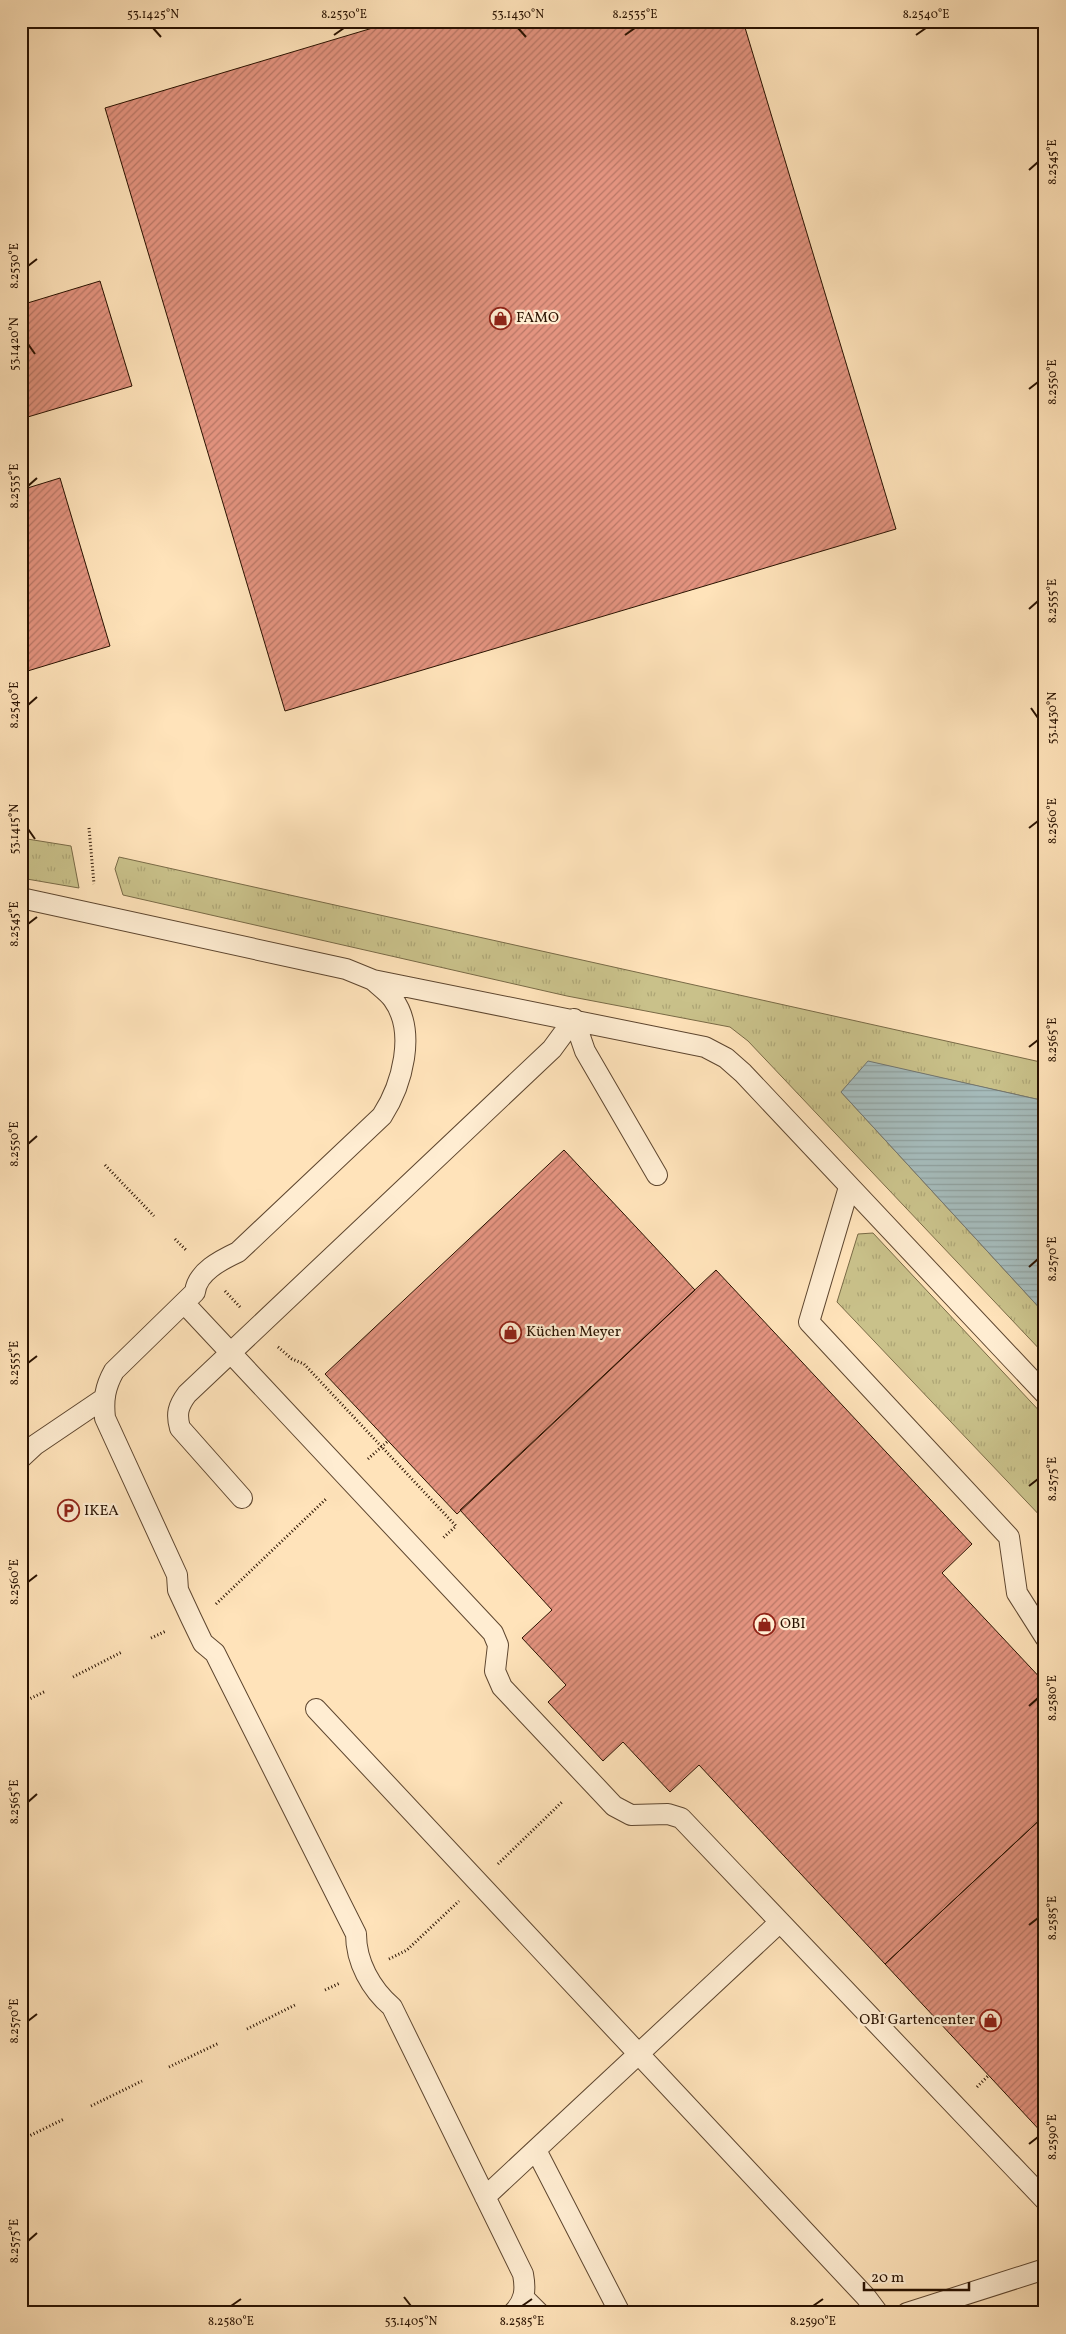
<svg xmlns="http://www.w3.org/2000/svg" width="1066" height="2334" font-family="Vollkorn,serif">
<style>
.grass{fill:url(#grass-tufts);stroke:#796a46}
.water{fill:url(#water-rules);stroke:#737771}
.building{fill:url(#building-hatch);stroke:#291201}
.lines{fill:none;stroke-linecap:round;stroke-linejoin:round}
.lane-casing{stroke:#5e462f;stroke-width:22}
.path{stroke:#291201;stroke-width:3;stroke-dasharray:1 2.5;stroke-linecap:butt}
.lane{stroke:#ffedd2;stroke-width:20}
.ticks{fill:none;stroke:#291201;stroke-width:2}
.labels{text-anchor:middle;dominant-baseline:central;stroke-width:4.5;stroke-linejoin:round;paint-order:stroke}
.poi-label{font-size:15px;fill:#291201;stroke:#ffedd2;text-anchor:start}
.neatline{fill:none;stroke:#291201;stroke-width:2}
.ticks-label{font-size:12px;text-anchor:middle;fill:#291201}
</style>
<defs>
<pattern id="grass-tufts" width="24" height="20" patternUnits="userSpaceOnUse" patternTransform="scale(1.25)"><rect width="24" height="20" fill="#c9c18a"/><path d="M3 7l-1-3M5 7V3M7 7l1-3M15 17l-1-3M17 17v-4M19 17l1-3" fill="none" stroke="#ada575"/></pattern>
<pattern id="water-rules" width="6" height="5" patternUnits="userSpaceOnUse" patternTransform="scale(1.25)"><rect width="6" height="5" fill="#a5bbbb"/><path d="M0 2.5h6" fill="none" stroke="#8ea09f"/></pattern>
<pattern id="building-hatch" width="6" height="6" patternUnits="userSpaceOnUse" patternTransform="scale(1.25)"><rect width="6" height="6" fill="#e3937f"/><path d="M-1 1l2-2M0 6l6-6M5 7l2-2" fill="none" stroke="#b87766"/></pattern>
</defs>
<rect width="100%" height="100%" fill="#ffe3ba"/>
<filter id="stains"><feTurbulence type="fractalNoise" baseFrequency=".004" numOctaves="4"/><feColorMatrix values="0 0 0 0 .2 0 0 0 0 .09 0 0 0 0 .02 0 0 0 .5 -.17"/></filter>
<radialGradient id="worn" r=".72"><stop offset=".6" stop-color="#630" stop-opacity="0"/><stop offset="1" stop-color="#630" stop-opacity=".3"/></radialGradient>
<!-- grass -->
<path class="grass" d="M 21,838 L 71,846 L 79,888 L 21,878 Z
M 119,857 L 1045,1063 L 1045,1101 L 869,1062 L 841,1092 L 1045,1314 L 1045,1355 L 748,1041 L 730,1027 L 567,996 L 123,895 L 115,869 Z
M 873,1233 L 1045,1417 L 1045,1521 L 837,1302 L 858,1234 Z"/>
<!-- water -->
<path class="water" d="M 868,1061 L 1045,1101 L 1045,1314 L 841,1092 Z"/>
<!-- building -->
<path class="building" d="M 396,21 L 743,21 L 896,529 L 285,711 L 105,108 Z
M 100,281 L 132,386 L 21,419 L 21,305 Z
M 60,478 L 110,646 L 21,673 L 21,490 Z
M 564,1150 L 695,1290 L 457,1514 L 325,1374 Z
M 716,1270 L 972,1544 L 942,1573 L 1045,1683 L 1045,1815 L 885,1964 L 699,1765 L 670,1792 L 623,1742 L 603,1761 L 548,1702 L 566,1685 L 522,1638 L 552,1610 L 460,1510 Z
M 1045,1815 L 1045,2136 L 885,1964 Z"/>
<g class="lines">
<defs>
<path id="lane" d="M 21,898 L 346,969 L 373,980 L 705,1047 L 726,1058 L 743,1073 L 1045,1394
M 373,980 C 379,986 388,992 393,999 C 417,1032 402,1085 382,1116 L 238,1252 C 221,1260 197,1272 195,1292 L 114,1371 C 105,1387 103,1400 105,1418 L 177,1575 L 178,1590 L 191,1618 L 203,1643 L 215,1653 L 226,1675 L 356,1934 C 356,1962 371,1989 392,2007 L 523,2274 C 526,2290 525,2301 513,2313
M 574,1019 L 585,1051 L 657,1175
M 849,1187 L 809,1322 L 1009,1537 L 1017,1593 L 1045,1637
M 184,1303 L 493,1633 L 498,1645 L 495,1671 L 502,1687 L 614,1806 L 631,1815 L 668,1814 L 681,1818 L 1045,2200
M 21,1458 L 35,1445 L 103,1399
M 242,1498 L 180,1428 C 176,1414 178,1406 187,1394 L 552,1049 L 574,1019
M 316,1709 L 866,2297 L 878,2313
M 536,2150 L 620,2313
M 485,2197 L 780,1922
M 524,2298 L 539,2313
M 907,2313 L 1045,2269"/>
</defs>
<!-- lane casing -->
<use href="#lane" class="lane-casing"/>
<!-- path -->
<path class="path" d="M 89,828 L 94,884
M 105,1165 L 154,1216
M 175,1239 L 187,1251
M 225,1291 L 240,1307
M 278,1347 L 292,1359 L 304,1364 L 456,1526 L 443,1538
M 368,1459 L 388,1441
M 216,1604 L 327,1498
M 151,1638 L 166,1631
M 73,1677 L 122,1652
M 21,1703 L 46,1691
M 498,1864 L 563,1801
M 389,1959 L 407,1950 L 459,1901
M 325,1990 L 340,1983
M 247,2029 L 297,2004
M 169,2067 L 219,2043
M 977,2087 L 989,2075
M 91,2106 L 142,2081
M 21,2140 L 64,2119"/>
<!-- lane -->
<use href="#lane" class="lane"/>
</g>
<!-- ticks -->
<path class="ticks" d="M 153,28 L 161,37M 518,28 L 526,37M 334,35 L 344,28M 625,35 L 635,28M 916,35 L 926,28M 1029,170 L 1038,162M 28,266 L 37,259M 28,344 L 35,354M 1029,389 L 1038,382M 28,486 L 37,478M 1029,609 L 1038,601M 28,705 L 37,697M 1031,708 L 1038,718M 1029,828 L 1038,821M 28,829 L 35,839M 28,924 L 37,917M 1029,1047 L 1038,1040M 28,1144 L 37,1136M 1029,1267 L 1038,1259M 28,1363 L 37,1356M 1029,1486 L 1038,1479M 28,1582 L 37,1575M 1029,1706 L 1038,1698M 28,1802 L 37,1794M 1029,1925 L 1038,1918M 28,2021 L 37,2014M 1029,2144 L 1038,2137M 28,2241 L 37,2233M 404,2297 L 411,2306M 231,2306 L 241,2299M 522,2306 L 532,2299M 813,2306 L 823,2299"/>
<!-- icons -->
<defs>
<symbol id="shop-ring" viewBox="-11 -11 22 22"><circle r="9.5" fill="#ffedd2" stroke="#8f2418" stroke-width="1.5"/><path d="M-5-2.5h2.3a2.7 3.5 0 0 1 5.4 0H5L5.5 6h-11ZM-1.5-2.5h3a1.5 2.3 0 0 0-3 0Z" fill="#8f2418"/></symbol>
<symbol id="parking-ring" viewBox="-11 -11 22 22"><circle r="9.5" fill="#ffedd2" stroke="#8f2418" stroke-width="1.5"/><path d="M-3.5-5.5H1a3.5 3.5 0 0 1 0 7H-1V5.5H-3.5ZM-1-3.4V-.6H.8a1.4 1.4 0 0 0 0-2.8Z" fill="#8f2418"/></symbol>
</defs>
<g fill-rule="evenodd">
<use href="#shop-ring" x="488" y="306" width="25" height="25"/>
<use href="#shop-ring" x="498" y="1320" width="25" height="25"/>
<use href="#parking-ring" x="56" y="1498" width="25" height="25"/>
<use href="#shop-ring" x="752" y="1612" width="25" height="25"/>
<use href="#shop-ring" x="978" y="2008" width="25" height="25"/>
</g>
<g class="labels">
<!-- poi labels -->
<g class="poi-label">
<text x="516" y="318">FAMO</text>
<text x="526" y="1332">Küchen Meyer</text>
<text x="84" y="1511">IKEA</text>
<text x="780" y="1624">OBI</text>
<text x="975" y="2020" text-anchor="end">OBI Gartencenter</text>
</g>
</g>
<!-- margin -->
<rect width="1066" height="2334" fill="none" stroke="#ffe3ba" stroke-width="55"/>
<!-- scale -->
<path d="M864 2282v8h105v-8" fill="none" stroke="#291201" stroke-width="2.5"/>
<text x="871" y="2282" font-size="15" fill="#291201" stroke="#ffedd2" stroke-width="4" paint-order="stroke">20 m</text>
<rect x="28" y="28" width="1010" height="2278" class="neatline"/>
<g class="ticks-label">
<text x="153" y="18">53.1425°N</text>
<text x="344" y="18">8.2530°E</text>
<text x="518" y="18">53.1430°N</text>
<text x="635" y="18">8.2535°E</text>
<text x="926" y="18">8.2540°E</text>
<text transform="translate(1052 162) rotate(-90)" y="4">8.2545°E</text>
<text transform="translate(14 266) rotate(-90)" y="4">8.2530°E</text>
<text transform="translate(14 344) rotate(-90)" y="4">53.1420°N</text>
<text transform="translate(1052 382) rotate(-90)" y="4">8.2550°E</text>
<text transform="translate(14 486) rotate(-90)" y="4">8.2535°E</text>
<text transform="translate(1052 601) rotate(-90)" y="4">8.2555°E</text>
<text transform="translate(14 705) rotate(-90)" y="4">8.2540°E</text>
<text transform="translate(1052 718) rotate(-90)" y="4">53.1430°N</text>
<text transform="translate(1052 821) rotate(-90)" y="4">8.2560°E</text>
<text transform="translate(14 829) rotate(-90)" y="4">53.1415°N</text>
<text transform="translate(14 924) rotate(-90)" y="4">8.2545°E</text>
<text transform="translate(1052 1040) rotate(-90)" y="4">8.2565°E</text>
<text transform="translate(14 1144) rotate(-90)" y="4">8.2550°E</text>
<text transform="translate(1052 1259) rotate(-90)" y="4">8.2570°E</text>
<text transform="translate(14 1363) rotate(-90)" y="4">8.2555°E</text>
<text transform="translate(1052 1479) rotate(-90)" y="4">8.2575°E</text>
<text transform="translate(14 1582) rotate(-90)" y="4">8.2560°E</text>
<text transform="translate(1052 1698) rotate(-90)" y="4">8.2580°E</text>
<text transform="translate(14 1802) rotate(-90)" y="4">8.2565°E</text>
<text transform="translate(1052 1918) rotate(-90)" y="4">8.2585°E</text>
<text transform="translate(14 2021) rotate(-90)" y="4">8.2570°E</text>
<text transform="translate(1052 2137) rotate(-90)" y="4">8.2590°E</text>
<text transform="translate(14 2241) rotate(-90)" y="4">8.2575°E</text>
<text x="231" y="2325">8.2580°E</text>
<text x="411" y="2325">53.1405°N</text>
<text x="522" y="2325">8.2585°E</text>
<text x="813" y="2325">8.2590°E</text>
</g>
<rect width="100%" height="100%" filter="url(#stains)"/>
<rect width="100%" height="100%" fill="url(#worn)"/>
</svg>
